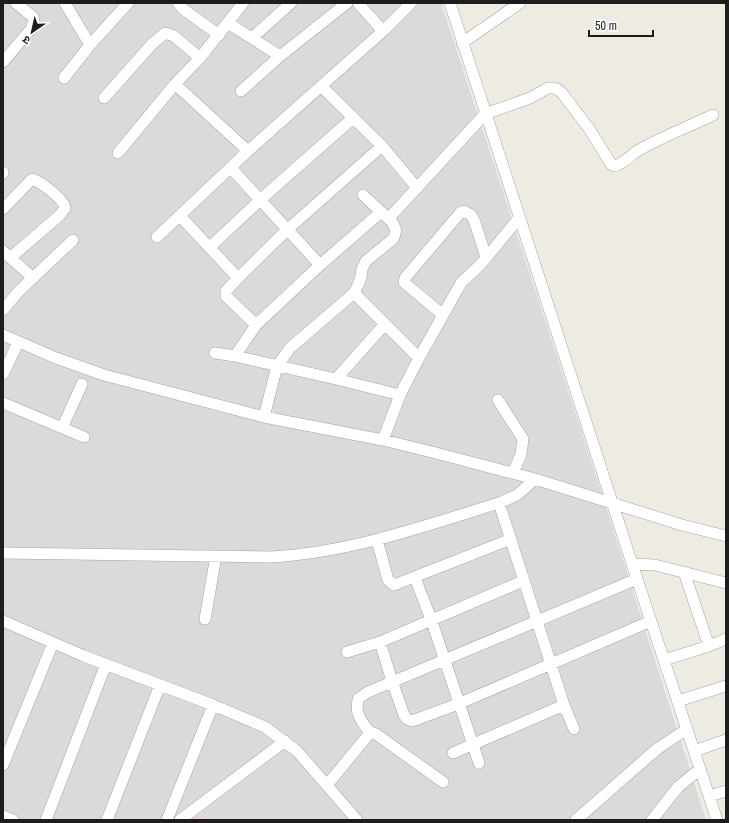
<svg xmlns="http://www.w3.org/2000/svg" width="729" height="823" font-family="'Archivo Narrow','Noto Sans Devanagari',sans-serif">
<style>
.residential{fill:#dbdada}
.industrial{fill:#e6d6e2}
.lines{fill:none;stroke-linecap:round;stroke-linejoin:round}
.minor-casing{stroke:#a4a4a4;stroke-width:12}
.minor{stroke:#fff;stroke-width:11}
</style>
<rect width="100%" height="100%" fill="#eeebe3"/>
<!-- residential -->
<path class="residential" d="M 3,3 L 441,3 L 598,482 L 706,820 L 3,820 Z"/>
<!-- industrial -->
<path class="industrial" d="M 202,811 L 208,820 L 189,820 L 189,819 Z"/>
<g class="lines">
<defs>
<path id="minor" d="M 65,3 L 90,45
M 178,3 L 183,9 L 219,35
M 358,3 L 383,31
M 450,3 L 637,579 L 717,820
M 228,23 L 280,56
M 252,38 L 291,3
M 462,43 L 520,3
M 3,62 L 31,29 L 34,21 L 33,17 L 16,3
M 64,78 L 90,45 L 128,3
M 175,84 L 248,151
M 321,86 L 382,146 L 417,188
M 241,91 L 280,56 L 347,3
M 104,98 L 152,44 L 165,33 L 174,36 L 200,58
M 118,153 L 175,84 L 200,58 L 243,3
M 231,168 L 320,265
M 3,172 L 3,173
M 3,209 L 32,179 C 41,182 64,199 65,208 L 60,215 L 10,258
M 180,216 L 238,278 L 226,291 L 226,296 L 256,325
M 389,218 L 485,114 L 530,98 L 548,88 L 553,88 L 557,89 L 562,93 L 590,130 L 611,164 L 614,166 C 622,165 630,156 637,151 C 661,137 688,127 713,115
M 157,237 L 248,151 L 383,31 L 411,3
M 210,247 L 261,199 L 353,118
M 3,251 L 33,278
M 238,278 L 288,229 L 382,146
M 354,293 L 419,358 L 400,395 L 383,440
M 3,310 L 19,291 L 73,240
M 443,315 L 406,284 L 404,282 L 405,278 L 460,213 L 464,211 L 471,215 L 474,220 L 486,257
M 3,335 L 56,358 L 104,375 L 264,417 L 383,440 L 432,452 L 535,479 L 682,525 L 726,536
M 215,353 L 235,356 L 336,379 L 400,395
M 235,356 L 256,325 L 320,265 L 381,212
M 419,358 L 461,283 L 481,264 L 519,218
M 3,374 L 18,343
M 336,379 L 385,324
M 498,400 L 523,439 L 521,454 L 513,473
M 3,403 L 84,437
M 264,417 L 277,366 L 290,348 L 354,293 L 358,285 L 361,277 L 362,269 L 366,261 L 393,239 C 397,232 396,229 392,222 L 363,195
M 62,428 L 82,384
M 499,503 L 564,705 L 574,729
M 377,540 L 388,580 L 394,585 L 511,539
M 3,553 L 270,557 C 349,553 424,526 499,503 L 517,495 L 535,479
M 633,564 L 655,565 L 726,583
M 684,572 L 709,646
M 415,578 L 431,619 L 479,763
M 205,619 L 216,556
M 3,621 L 84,656 L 213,705 L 265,727 L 297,751 L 357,820
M 380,642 L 392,681 L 404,715 L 407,719 L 412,721 L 458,704 L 651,621
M 347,652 L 380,642 L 523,581
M 664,660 L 709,646 L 726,639
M 678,701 L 726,686
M 370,733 C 362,722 353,712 359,698 L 368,692 L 637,579
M 694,751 L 726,740
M 453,753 L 564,705
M 3,765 L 53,643
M 327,785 L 369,734 L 371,732 L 376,734 L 443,782
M 709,796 L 726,791
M 3,816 L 13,820
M 46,820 L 106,664
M 107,820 L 160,685
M 167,820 L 213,705
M 180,820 L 285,741
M 576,820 L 657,749 L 687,729
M 652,820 L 678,787 L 700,769"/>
</defs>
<!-- minor casing -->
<use href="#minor" class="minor-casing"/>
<!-- minor -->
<use href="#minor" class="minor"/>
</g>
<!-- border -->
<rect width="729" height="823" fill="none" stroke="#1d1d1d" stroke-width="8"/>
<!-- north arrow -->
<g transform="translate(32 32) rotate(214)" stroke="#ffffff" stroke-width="3" paint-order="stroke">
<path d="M0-3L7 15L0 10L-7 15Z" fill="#1d1d1d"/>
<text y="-6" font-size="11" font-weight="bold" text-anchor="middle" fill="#1d1d1d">उ</text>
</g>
<!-- scale -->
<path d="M589 30v6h64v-6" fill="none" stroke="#1d1d1d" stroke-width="2"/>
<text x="595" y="30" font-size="12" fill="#1d1d1d" stroke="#ffffff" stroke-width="3" paint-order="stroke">50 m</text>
</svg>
